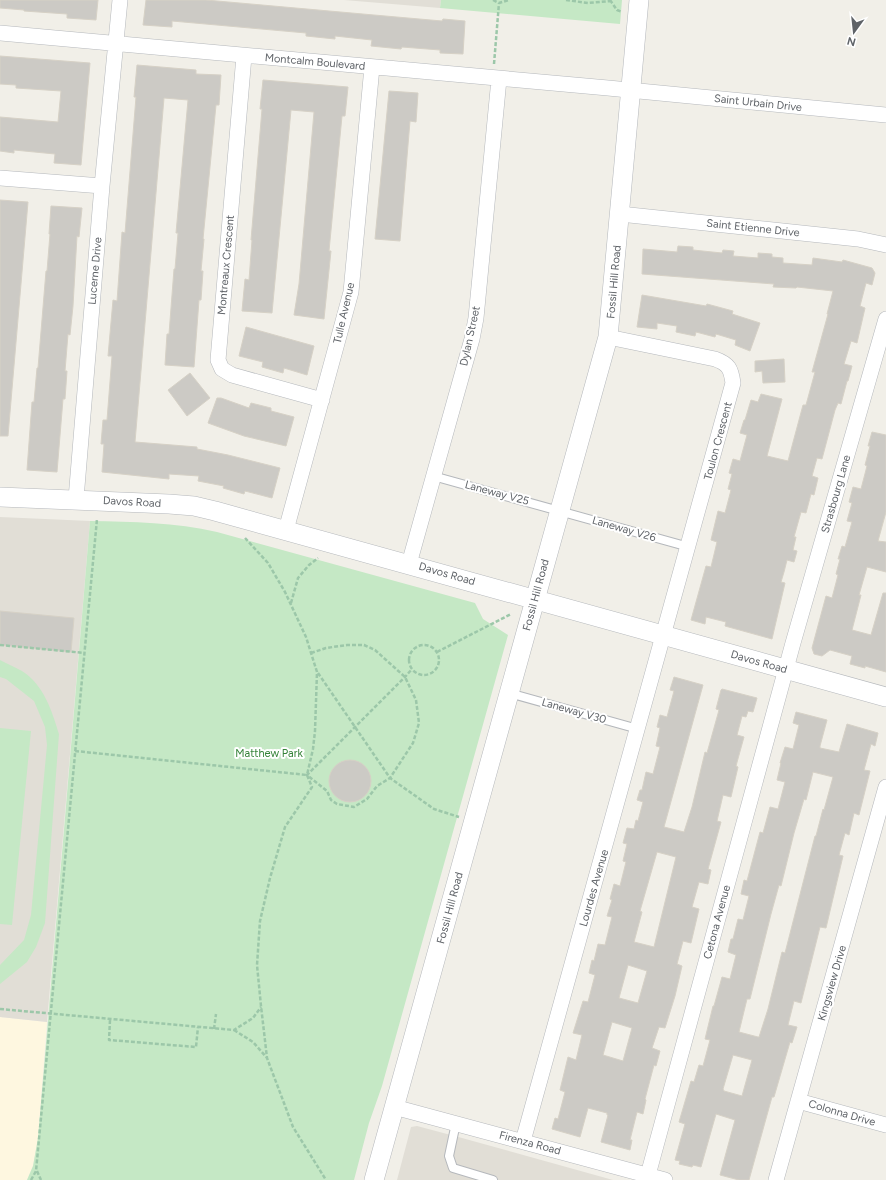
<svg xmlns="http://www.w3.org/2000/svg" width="886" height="1180" font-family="Figtree,sans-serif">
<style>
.commercial{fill:#fef7e0}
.education{fill:#e1ded6}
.green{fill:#c5e8c5}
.building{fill:#cccac5;stroke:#d6d1c6;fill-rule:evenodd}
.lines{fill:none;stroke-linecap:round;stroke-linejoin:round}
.service-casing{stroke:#b5b8bc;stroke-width:10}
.minor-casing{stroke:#b5b8bc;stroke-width:16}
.tertiary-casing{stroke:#b5b8bc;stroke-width:20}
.path{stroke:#9cc7a9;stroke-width:2.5;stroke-dasharray:4 2;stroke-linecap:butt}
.service{stroke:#fff;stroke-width:8}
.minor{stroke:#fff;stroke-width:15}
.tertiary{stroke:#fff;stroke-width:19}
.labels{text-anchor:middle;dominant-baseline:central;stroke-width:4;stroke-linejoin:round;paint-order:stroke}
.street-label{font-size:11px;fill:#5f6368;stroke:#fff}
.park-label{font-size:11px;fill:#348238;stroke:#fff}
</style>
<rect width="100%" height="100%" fill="#f1efe8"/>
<!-- commercial -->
<path class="commercial" d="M 0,1017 L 47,1022 L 38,1138 L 33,1166 L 27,1180 L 0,1180 Z"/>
<!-- education -->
<path class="education" d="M 344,0 L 441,0 L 440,8 Z
M 0,517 L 90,521 L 47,1022 L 0,1017 Z
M 417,1126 L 462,1138 L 613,1180 L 397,1180 L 411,1127 Z"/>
<!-- green -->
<path class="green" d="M 441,0 L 622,0 L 620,24 L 440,8 Z
M 90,521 C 133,522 175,522 217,532 L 475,603 L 483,619 L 508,635 L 382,1086 L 369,1123 L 354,1180 L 27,1180 L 33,1166 L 38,1138 Z
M 0,660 C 7,664 15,667 22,671 C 44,685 52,711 59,734 L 45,923 L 36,947 L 27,962 L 0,984 L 0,965 L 24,940 L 31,915 L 47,745 L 45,727 L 34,701 L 6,679 L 0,677 Z
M 0,728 L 31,731 L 12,925 L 0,924 Z"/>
<!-- building -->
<path class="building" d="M 0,0 L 98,0 L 96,20 L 67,18 L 67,14 L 24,11 L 24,10 L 0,8 Z
M 146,0 L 206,0 L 374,15 L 442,21 L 443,19 L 465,21 L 463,54 L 440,53 L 440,50 L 402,47 L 401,49 L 371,46 L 372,40 L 335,36 L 335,39 L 306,36 L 306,33 L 172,21 L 172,27 L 143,25 Z
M 0,56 L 90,63 L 81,165 L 54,163 L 55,154 L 14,150 L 14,153 L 0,151 L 0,117 L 58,122 L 61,91 L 16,88 L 16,85 L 0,84 Z
M 137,65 L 196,70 L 196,74 L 221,75 L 219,105 L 216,105 L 203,239 L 204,239 L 201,271 L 203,271 L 201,300 L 199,300 L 194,367 L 165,365 L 167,334 L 169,334 L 174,269 L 175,269 L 178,233 L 176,233 L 188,100 L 164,98 L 135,442 L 197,447 L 197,449 L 228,455 L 280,468 L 272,498 L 245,491 L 244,494 L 223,488 L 224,486 L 198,481 L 199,476 L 169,474 L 169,479 L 102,472 L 104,444 L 101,444 L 103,420 L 107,420 L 112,356 L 108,356 L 113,300 L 117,301 L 122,232 L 125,233 L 136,97 L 134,97 Z
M 263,80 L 348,87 L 345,116 L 342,116 L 329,251 L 331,251 L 324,319 L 294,315 L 299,284 L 314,112 L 291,110 L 272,313 L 242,311 L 245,279 L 249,280 L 252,240 L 251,240 L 262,109 L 260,109 Z
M 389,91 L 418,93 L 416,122 L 410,121 L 400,241 L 375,239 Z
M 0,200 L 28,202 L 8,436 L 0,436 Z
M 51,206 L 82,208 L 79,237 L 77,236 L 73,306 L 70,335 L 68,334 L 65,371 L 67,371 L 65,399 L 63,399 L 57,472 L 27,470 L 32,402 L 34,402 L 37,368 L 38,368 L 46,271 L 47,271 L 50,234 L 49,234 Z
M 678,246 L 693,247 L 693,250 L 722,253 L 723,250 L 734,251 L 733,256 L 758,258 L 758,253 L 772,254 L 772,257 L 783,258 L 783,263 L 812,265 L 813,258 L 842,262 L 843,260 L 872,268 L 875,273 L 872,285 L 866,283 L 860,306 L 865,308 L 857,343 L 851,341 L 844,364 L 852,366 L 848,381 L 847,381 L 841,404 L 838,403 L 835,410 L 822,459 L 817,458 L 812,476 L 818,478 L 814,495 L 811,494 L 806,513 L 801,512 L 794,537 L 796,537 L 793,550 L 797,551 L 794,562 L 787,560 L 784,572 L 781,582 L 785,583 L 772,639 L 725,626 L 726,622 L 706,617 L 705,624 L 691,620 L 706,566 L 711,567 L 717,542 L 711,540 L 718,511 L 725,513 L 731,490 L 728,489 L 732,474 L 729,473 L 733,459 L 740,461 L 747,435 L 740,433 L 744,420 L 745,420 L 751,400 L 758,402 L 761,394 L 782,399 L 767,456 L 788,461 L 803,405 L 806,405 L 815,372 L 812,372 L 828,314 L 827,314 L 833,291 L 797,287 L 796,288 L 773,287 L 774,284 L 642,274 L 643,249 L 677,252 Z
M 642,295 L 706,306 L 707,304 L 733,311 L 732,314 L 760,323 L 750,351 L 735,345 L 736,340 L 716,334 L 715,337 L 696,332 L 695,336 L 676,332 L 677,326 L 657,323 L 657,329 L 637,327 Z
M 246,327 L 314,346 L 307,375 L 284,368 L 283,373 L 262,367 L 263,362 L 239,356 Z
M 784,359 L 785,382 L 763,383 L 762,371 L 755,372 L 755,361 Z
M 190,373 L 210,398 L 187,416 L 168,390 Z
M 217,398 L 221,398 L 249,408 L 251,403 L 271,408 L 271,411 L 294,417 L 286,446 L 244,436 L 208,423 Z
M 872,432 L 886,435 L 886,512 L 878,541 L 886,542 L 886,572 L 867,567 L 859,595 L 861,595 L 852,630 L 871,635 L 883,593 L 886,593 L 886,672 L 865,666 L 865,668 L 850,664 L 852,656 L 830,650 L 822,656 L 814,654 L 812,648 L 826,596 L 832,598 L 838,575 L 836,574 L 840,559 L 838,559 L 842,546 L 845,547 L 852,522 L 847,521 L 852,503 L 849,502 L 853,487 L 861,489 L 867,466 L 865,465 L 870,446 L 868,446 Z
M 0,611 L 74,618 L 71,652 L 0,645 Z
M 674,677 L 703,685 L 664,827 L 684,832 L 692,807 L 705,752 L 707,753 L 719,710 L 716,709 L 721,690 L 722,689 L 757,698 L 753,712 L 748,711 L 746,717 L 742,716 L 737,735 L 744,737 L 736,766 L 738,767 L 731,797 L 723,795 L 717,821 L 721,822 L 708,869 L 711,870 L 708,884 L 699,882 L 692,907 L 699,909 L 691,943 L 683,941 L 677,964 L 682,966 L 675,996 L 665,1028 L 659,1027 L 652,1048 L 660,1051 L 656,1066 L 654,1065 L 645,1099 L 646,1100 L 643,1114 L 637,1112 L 630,1140 L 632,1140 L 630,1150 L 601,1142 L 608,1115 L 607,1115 L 607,1113 L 588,1108 L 580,1137 L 552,1129 L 555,1118 L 558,1119 L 565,1092 L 560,1090 L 568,1057 L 576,1060 L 582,1035 L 573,1033 L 583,1001 L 588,1002 L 595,975 L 589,973 L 592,960 L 594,961 L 598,944 L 605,945 L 612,917 L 607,916 L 612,900 L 610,899 L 614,884 L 620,886 L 626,862 L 623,861 L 627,844 L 623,843 L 627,828 L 634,829 L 636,820 L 638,821 L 643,802 L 637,800 L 640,790 L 642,790 L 646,772 L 653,774 L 660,747 L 656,746 L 660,728 L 657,727 L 660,715 L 667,717 L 674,691 L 670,690 ZM 657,852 L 676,857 L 654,947 L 634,942 L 642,912 L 640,911 ZM 628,965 L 647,971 L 638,1003 L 619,998 ZM 612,1022 L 632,1028 L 623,1061 L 603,1055 Z
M 796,712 L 827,720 L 820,746 L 820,748 L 839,752 L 847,724 L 878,733 L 875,746 L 871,744 L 864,770 L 870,771 L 859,815 L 854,813 L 849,835 L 845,833 L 839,855 L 843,856 L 826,928 L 820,927 L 801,1003 L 794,1001 L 788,1025 L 797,1027 L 792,1043 L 790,1042 L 774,1097 L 772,1097 L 749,1180 L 739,1180 L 720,1175 L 735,1120 L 716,1114 L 701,1167 L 693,1165 L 692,1167 L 679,1164 L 680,1161 L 675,1160 L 685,1124 L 679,1122 L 691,1081 L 694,1082 L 699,1065 L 703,1066 L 710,1040 L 705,1039 L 713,1006 L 714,1006 L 722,977 L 730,979 L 736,955 L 728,952 L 731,939 L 733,939 L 738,919 L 743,920 L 749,896 L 741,894 L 744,880 L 747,881 L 760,832 L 763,833 L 770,807 L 778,809 L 785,782 L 777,780 L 781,763 L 780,763 L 785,747 L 793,749 L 799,725 L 793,723 ZM 813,772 L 833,777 L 824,810 L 823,809 L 816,836 L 815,836 L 785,953 L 782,952 L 768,1009 L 759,1037 L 758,1037 L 739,1032 L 747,999 L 750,999 L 771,914 L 779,885 L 781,886 L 794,833 L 804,799 L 806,800 ZM 733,1055 L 752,1060 L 742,1096 L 724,1091 L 723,1089 Z
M329 781a21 21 0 1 1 42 0a21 21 0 1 1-42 0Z"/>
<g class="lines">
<defs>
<path id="service" d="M 433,476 L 689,547
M 509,693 L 638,729
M 456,1123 L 449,1156 L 453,1168 L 493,1180"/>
<path id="minor" d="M 0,33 L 608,88 L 886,115
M 244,56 L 218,360 L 222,369 L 232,375 L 322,400
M 0,178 L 102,186
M 620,214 L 858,239 L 886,245
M 76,499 L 102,186 L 120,0
M 286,530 L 351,292 L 372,67
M 409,564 L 472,339 L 476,318 L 499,79
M 798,1101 L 886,1125
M 394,1107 L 665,1180
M 523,1141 L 733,383 C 731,369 729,364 715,359 L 608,337
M 648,1175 L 793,643 L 886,319
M 776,1180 L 886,787"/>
<path id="tertiary" d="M 0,497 L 169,504 L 194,506 L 215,511 L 886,697
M 374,1180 L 608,337 L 639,0"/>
</defs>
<!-- service casing -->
<use href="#service" class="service-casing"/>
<!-- minor casing -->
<use href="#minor" class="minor-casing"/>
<!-- tertiary casing -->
<use href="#tertiary" class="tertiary-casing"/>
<!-- path -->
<path class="path" d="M 493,0 L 499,3 L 509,0
M 566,0 L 588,3 L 610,1
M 610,0 L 617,10 L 622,12
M 494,64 L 499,3
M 245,538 L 268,563 L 285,592 L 306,637 L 317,672 L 315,731 L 313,749 L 307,775 L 312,787 L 285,827 L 270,878 L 260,921 L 257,965 L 261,1006 L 267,1058
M 291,603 L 298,578 L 309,565 L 318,558
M 0,645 L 85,653
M409 660a15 15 0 1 1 30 0a15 15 0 1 1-30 0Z
M 437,652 L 511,614
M 311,653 L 326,648 L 347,645 L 364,645 L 375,650 L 405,677 L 416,700 L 419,723 L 413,743 L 390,778 L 377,786 L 367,799 L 354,807 L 337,804 L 331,800 L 327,791 L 307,775 L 405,677 L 412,669
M 318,673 L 390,778 L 434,809 L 459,817
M 75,751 L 307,775
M 0,1009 L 234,1030 L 253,1018 L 261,1007
M 110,1020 L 109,1040 L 196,1047 L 198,1027
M 214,1029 L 216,1014
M 234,1030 L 253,1042 L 267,1058 L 293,1127 L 326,1180
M 37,1171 L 41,1180
M 31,1180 L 36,1171 L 97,519"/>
<!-- service -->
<use href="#service" class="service"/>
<!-- minor -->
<use href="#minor" class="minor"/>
<!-- tertiary -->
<use href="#tertiary" class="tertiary"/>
</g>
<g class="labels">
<!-- street labels -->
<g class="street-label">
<text transform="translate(315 62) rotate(5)">Montcalm Boulevard</text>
<text transform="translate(758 103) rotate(6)">Saint Urbain Drive</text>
<text transform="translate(753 228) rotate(6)">Saint Etienne Drive</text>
<text transform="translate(226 265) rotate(-85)">Montreaux Crescent</text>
<text transform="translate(95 271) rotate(-85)">Lucerne Drive</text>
<text transform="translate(614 282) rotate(-85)">Fossil Hill Road</text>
<text transform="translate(344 313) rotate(-77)">Tulle Avenue</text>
<text transform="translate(470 336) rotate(-78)">Dylan Street</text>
<text transform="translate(718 441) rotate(-75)">Toulon Crescent</text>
<text transform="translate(497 493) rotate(15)">Laneway V25</text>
<text transform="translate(836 494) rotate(-74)">Strasbourg Lane</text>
<text transform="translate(132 502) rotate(3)">Davos Road</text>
<text transform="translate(624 529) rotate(16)">Laneway V26</text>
<text transform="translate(447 574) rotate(16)">Davos Road</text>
<text transform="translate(536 595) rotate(-75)">Fossil Hill Road</text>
<text transform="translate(759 662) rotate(16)">Davos Road</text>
<text transform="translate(574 711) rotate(16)">Laneway V30</text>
<text transform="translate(594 888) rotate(-74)">Lourdes Avenue</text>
<text transform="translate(450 908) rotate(-75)">Fossil Hill Road</text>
<text transform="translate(717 922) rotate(-75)">Cetona Avenue</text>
<text transform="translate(832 983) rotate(-74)">Kingsview Drive</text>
<text transform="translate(842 1113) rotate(16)">Colonna Drive</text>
<text transform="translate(530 1143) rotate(15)">Firenza Road</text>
</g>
<!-- park labels -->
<g class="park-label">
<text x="269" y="753">Matthew Park</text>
</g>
</g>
<!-- north arrow -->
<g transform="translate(854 32) rotate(195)" stroke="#ffffff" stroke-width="3" paint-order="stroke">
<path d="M0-3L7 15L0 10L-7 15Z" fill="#5f6368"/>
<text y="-6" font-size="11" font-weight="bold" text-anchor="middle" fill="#5f6368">N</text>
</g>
</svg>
